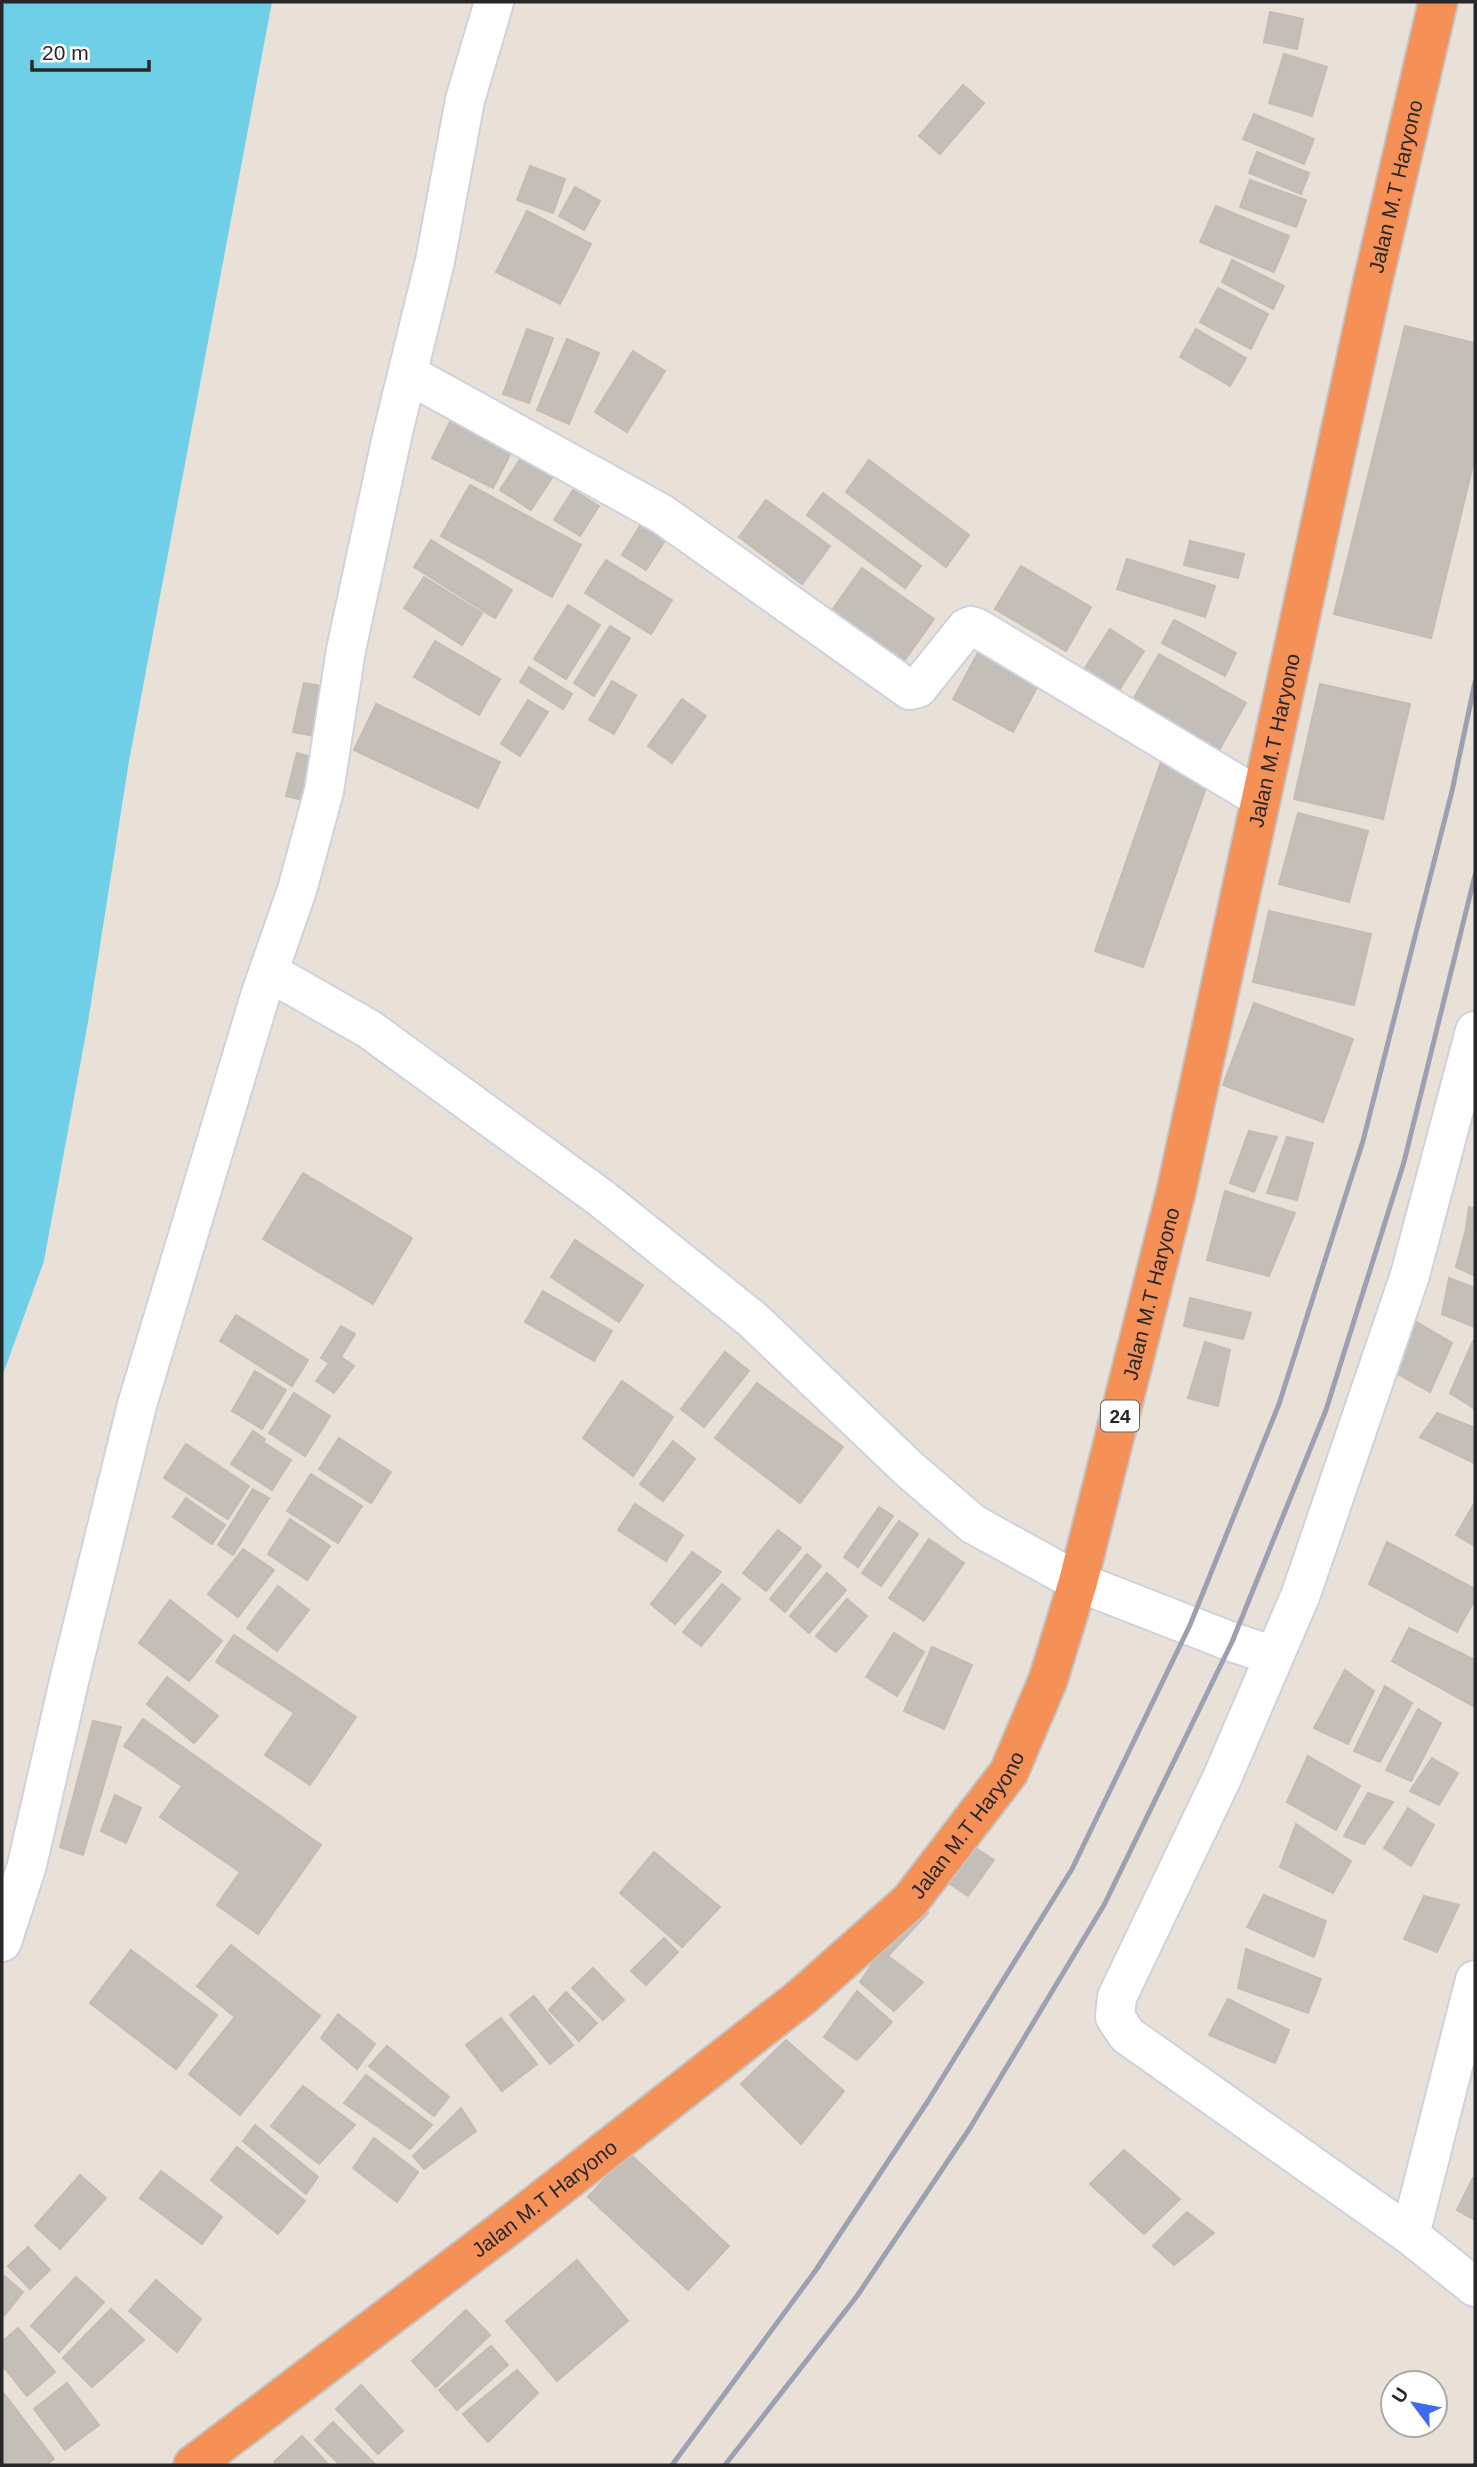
<svg xmlns="http://www.w3.org/2000/svg" width="1477" height="2467" font-family="Helvetica,sans-serif">
<style>
.water{fill:#6fcfe7}
.building{fill:#c4beb8;stroke:#c4bcb3;stroke-width:2}
.lines{fill:none;stroke-linecap:round;stroke-linejoin:round}
.minor-casing{stroke:#ced2df;stroke-width:42}
.highway-casing{stroke:#c3c3c3;stroke-width:42}
.minor{stroke:#fff;stroke-width:38}
.highway{stroke:#f59157;stroke-width:38}
.rail{stroke:#9ca0b0;stroke-width:5}
.labels{text-anchor:middle;dominant-baseline:central;stroke-width:5;stroke-linejoin:round;paint-order:stroke}
.shield{fill:#fff;stroke:#686868;stroke-width:2}
.shield-label{font-size:19px;font-weight:bold;fill:#272727}
.street-label{font-size:21px;fill:#272727;stroke:#fff}
</style>
<rect width="100%" height="100%" fill="#e9e1d8"/>
<!-- water -->
<path class="water" d="M 2,2 L 272,2 L 129,761 L 88,1022 L 44,1261 L 2,1377 Z"/>
<!-- building -->
<path class="building" d="M 1270,12 L 1303,19 L 1297,49 L 1264,42 Z
M 1284,54 L 1327,67 L 1312,116 L 1269,103 Z
M 963,85 L 984,103 L 940,154 L 919,136 Z
M 1254,114 L 1314,139 L 1304,164 L 1243,139 Z
M 1257,152 L 1309,173 L 1301,194 L 1249,173 Z
M 530,166 L 565,179 L 553,213 L 517,200 Z
M 1250,180 L 1306,200 L 1296,227 L 1240,207 Z
M 575,187 L 600,201 L 584,230 L 559,216 Z
M 1216,206 L 1289,236 L 1274,272 L 1200,242 Z
M 527,211 L 591,244 L 560,304 L 496,272 Z
M 1232,260 L 1284,286 L 1273,309 L 1222,282 Z
M 1218,288 L 1268,314 L 1251,349 L 1200,322 Z
M 1405,326 L 1475,343 L 1475,457 L 1431,638 L 1334,614 Z
M 527,329 L 553,338 L 529,403 L 503,394 Z
M 1196,329 L 1246,358 L 1230,386 L 1180,357 Z
M 567,339 L 599,353 L 569,424 L 537,410 Z
M 633,351 L 665,371 L 627,432 L 595,412 Z
M 455,412 L 516,443 L 493,488 L 432,458 Z
M 530,444 L 561,464 L 531,510 L 500,490 Z
M 869,460 L 969,535 L 946,567 L 846,492 Z
M 470,485 L 581,545 L 552,597 L 441,536 Z
M 573,490 L 599,506 L 580,536 L 554,520 Z
M 823,493 L 921,566 L 905,588 L 807,515 Z
M 766,500 L 830,546 L 802,584 L 739,537 Z
M 641,524 L 666,539 L 646,570 L 622,555 Z
M 431,540 L 512,590 L 495,618 L 414,567 Z
M 1190,541 L 1244,554 L 1238,578 L 1184,565 Z
M 1127,559 L 1215,586 L 1205,617 L 1117,589 Z
M 606,560 L 672,600 L 651,634 L 585,593 Z
M 1021,566 L 1091,607 L 1066,651 L 995,609 Z
M 862,568 L 934,619 L 902,664 L 830,613 Z
M 424,577 L 482,613 L 462,645 L 404,608 Z
M 568,605 L 600,625 L 566,679 L 534,659 Z
M 1174,620 L 1236,653 L 1225,676 L 1162,643 Z
M 610,626 L 630,638 L 594,696 L 574,683 Z
M 1110,629 L 1144,651 L 1105,712 L 1071,690 Z
M 435,641 L 500,679 L 479,715 L 414,677 Z
M 980,649 L 1040,682 L 1013,732 L 953,699 Z
M 1159,654 L 1246,703 L 1214,759 L 1127,710 Z
M 529,667 L 572,694 L 563,709 L 520,682 Z
M 612,681 L 636,695 L 614,734 L 589,720 Z
M 304,683 L 326,687 L 315,736 L 293,732 Z
M 1320,684 L 1410,704 L 1383,819 L 1294,799 Z
M 682,699 L 706,716 L 672,763 L 648,746 Z
M 528,700 L 548,712 L 520,756 L 501,744 Z
M 376,704 L 500,762 L 478,808 L 354,750 Z
M 297,753 L 318,759 L 308,801 L 286,796 Z
M 1161,762 L 1209,779 L 1143,967 L 1095,951 Z
M 1298,813 L 1368,831 L 1349,902 L 1279,884 Z
M 1269,911 L 1371,934 L 1354,1005 L 1253,982 Z
M 1254,1003 L 1353,1039 L 1323,1122 L 1223,1085 Z
M 1249,1131 L 1277,1137 L 1254,1192 L 1230,1183 Z
M 1287,1137 L 1313,1143 L 1297,1200 L 1267,1193 Z
M 303,1173 L 412,1238 L 373,1304 L 263,1239 Z
M 1225,1191 L 1295,1213 L 1269,1276 L 1207,1260 Z
M 1469,1207 L 1475,1209 L 1475,1233 L 1466,1229 Z
M 1466,1229 L 1475,1234 L 1475,1276 L 1456,1267 Z
M 575,1240 L 643,1285 L 619,1322 L 551,1277 Z
M 1449,1278 L 1475,1288 L 1475,1327 L 1442,1314 Z
M 543,1291 L 612,1331 L 594,1361 L 525,1322 Z
M 1190,1298 L 1251,1313 L 1243,1339 L 1184,1326 Z
M 236,1315 L 308,1360 L 292,1386 L 220,1341 Z
M 1415,1321 L 1452,1343 L 1430,1392 L 1391,1370 Z
M 341,1326 L 355,1334 L 341,1357 L 354,1366 L 334,1393 L 316,1381 L 329,1363 L 321,1358 Z
M 1473,1341 L 1475,1341 L 1475,1409 L 1450,1393 Z
M 1205,1342 L 1230,1350 L 1218,1406 L 1188,1398 Z
M 725,1352 L 749,1371 L 704,1427 L 681,1409 Z
M 255,1371 L 286,1390 L 262,1429 L 232,1411 Z
M 622,1381 L 673,1417 L 633,1476 L 583,1438 Z
M 757,1383 L 843,1447 L 800,1503 L 715,1438 Z
M 294,1393 L 330,1416 L 305,1456 L 269,1433 Z
M 1437,1413 L 1475,1428 L 1474,1463 L 1420,1437 Z
M 253,1431 L 265,1439 L 263,1442 L 291,1460 L 272,1490 L 231,1464 Z
M 339,1438 L 391,1472 L 371,1503 L 319,1469 Z
M 673,1441 L 695,1459 L 663,1501 L 640,1484 Z
M 186,1444 L 249,1486 L 228,1519 L 164,1478 Z
M 311,1474 L 362,1506 L 338,1543 L 287,1511 Z
M 253,1489 L 269,1498 L 233,1555 L 218,1545 Z
M 186,1498 L 225,1525 L 212,1544 L 173,1517 Z
M 1475,1502 L 1475,1546 L 1456,1535 Z
M 635,1504 L 683,1535 L 666,1561 L 618,1530 Z
M 879,1507 L 893,1516 L 858,1567 L 844,1557 Z
M 290,1519 L 330,1546 L 307,1580 L 268,1554 Z
M 899,1521 L 918,1534 L 881,1586 L 862,1573 Z
M 778,1530 L 801,1548 L 766,1591 L 743,1573 Z
M 929,1539 L 964,1563 L 924,1621 L 889,1598 Z
M 1387,1542 L 1475,1589 L 1475,1599 L 1457,1632 L 1369,1584 Z
M 243,1549 L 274,1570 L 238,1617 L 208,1594 Z
M 692,1552 L 721,1572 L 675,1624 L 651,1604 Z
M 807,1554 L 821,1566 L 785,1612 L 770,1599 Z
M 827,1573 L 846,1590 L 809,1633 L 790,1616 Z
M 722,1584 L 740,1599 L 701,1646 L 683,1632 Z
M 278,1586 L 309,1610 L 277,1651 L 247,1628 Z
M 847,1599 L 867,1616 L 836,1652 L 816,1636 Z
M 170,1600 L 222,1641 L 189,1681 L 139,1643 Z
M 1409,1628 L 1475,1660 L 1475,1707 L 1392,1661 Z
M 894,1633 L 924,1652 L 897,1696 L 866,1677 Z
M 234,1635 L 356,1717 L 310,1785 L 265,1755 L 294,1713 L 216,1662 Z
M 932,1647 L 972,1665 L 944,1729 L 904,1711 Z
M 1345,1670 L 1374,1691 L 1348,1744 L 1314,1728 Z
M 167,1677 L 218,1716 L 194,1743 L 147,1704 Z
M 1385,1686 L 1412,1703 L 1380,1762 L 1354,1751 Z
M 1418,1709 L 1441,1723 L 1411,1781 L 1386,1770 Z
M 143,1719 L 321,1845 L 258,1934 L 217,1905 L 240,1872 L 160,1817 L 182,1786 L 124,1746 Z
M 93,1721 L 121,1727 L 83,1855 L 60,1847 Z
M 1308,1756 L 1360,1786 L 1336,1830 L 1287,1802 Z
M 1432,1758 L 1458,1773 L 1439,1805 L 1410,1791 Z
M 1368,1793 L 1393,1802 L 1364,1844 L 1344,1836 Z
M 115,1795 L 141,1808 L 126,1843 L 101,1831 Z
M 1408,1808 L 1434,1825 L 1411,1866 L 1384,1848 Z
M 1296,1824 L 1351,1861 L 1333,1893 L 1280,1867 Z
M 971,1845 L 994,1860 L 968,1896 L 947,1882 Z
M 654,1852 L 720,1907 L 682,1947 L 620,1893 Z
M 1264,1895 L 1326,1921 L 1314,1957 L 1247,1927 Z
M 1424,1896 L 1459,1905 L 1437,1952 L 1404,1939 Z
M 917,1900 L 928,1913 L 888,1956 L 875,1941 Z
M 664,1938 L 678,1952 L 646,1985 L 631,1971 Z
M 231,1945 L 320,2016 L 240,2115 L 189,2074 L 235,2017 L 197,1986 Z
M 1246,1949 L 1321,1979 L 1308,2013 L 1238,1988 Z
M 131,1950 L 217,2015 L 176,2069 L 90,2003 Z
M 881,1951 L 923,1982 L 894,2011 L 860,1982 Z
M 593,1968 L 624,2000 L 603,2020 L 572,1988 Z
M 857,1991 L 892,2022 L 857,2060 L 824,2037 Z
M 566,1992 L 597,2023 L 579,2041 L 549,2010 Z
M 534,1996 L 573,2045 L 550,2064 L 510,2015 Z
M 1228,1999 L 1289,2030 L 1275,2063 L 1209,2035 Z
M 338,2014 L 375,2044 L 357,2069 L 321,2038 Z
M 501,2018 L 537,2064 L 502,2091 L 466,2045 Z
M 786,2040 L 844,2091 L 801,2144 L 741,2084 Z
M 387,2046 L 449,2097 L 434,2116 L 369,2066 Z
M 366,2075 L 432,2125 L 410,2149 L 344,2103 Z
M 303,2086 L 355,2125 L 319,2164 L 271,2126 Z
M 461,2108 L 476,2131 L 424,2169 L 413,2156 Z
M 255,2125 L 318,2177 L 306,2194 L 243,2141 Z
M 374,2138 L 418,2172 L 397,2202 L 353,2168 Z
M 237,2147 L 305,2201 L 278,2234 L 211,2180 Z
M 1124,2150 L 1180,2199 L 1144,2234 L 1090,2184 Z
M 629,2153 L 729,2246 L 688,2290 L 588,2197 Z
M 161,2171 L 222,2217 L 202,2244 L 140,2198 Z
M 80,2175 L 106,2198 L 60,2249 L 35,2226 Z
M 1473,2178 L 1475,2179 L 1475,2220 L 1457,2210 Z
M 1187,2212 L 1214,2233 L 1174,2265 L 1153,2246 Z
M 28,2247 L 50,2270 L 30,2289 L 8,2266 Z
M 577,2260 L 628,2321 L 557,2381 L 506,2321 Z
M 2,2274 L 23,2292 L 4,2316 L 2,2314 Z
M 76,2277 L 104,2302 L 59,2352 L 31,2326 Z
M 156,2280 L 201,2319 L 177,2352 L 129,2311 Z
M 111,2309 L 144,2340 L 92,2387 L 63,2358 Z
M 466,2310 L 490,2335 L 436,2387 L 412,2361 Z
M 18,2328 L 55,2372 L 27,2396 L 2,2365 L 2,2342 Z
M 491,2346 L 508,2365 L 457,2410 L 439,2390 Z
M 517,2370 L 538,2393 L 488,2442 L 463,2414 Z
M 67,2383 L 99,2425 L 65,2450 L 34,2409 Z
M 361,2385 L 403,2431 L 378,2454 L 336,2409 Z
M 2,2391 L 54,2459 L 46,2465 L 2,2465 Z
M 333,2422 L 376,2465 L 340,2465 L 315,2440 Z
M 302,2436 L 329,2465 L 277,2465 L 274,2462 Z"/>
<g class="lines">
<defs>
<path id="minor" d="M 408,374 L 662,514 L 910,690 L 918,688 L 966,628 L 971,626 L 977,628 L 1260,798
M 269,972 L 369,1029 L 601,1198 L 753,1320 L 909,1469 L 973,1524 L 1078,1582 L 1232,1642 L 1274,1656
M 1475,1031 L 1410,1275 L 1301,1594 L 1222,1778 L 1117,1997 L 1115,2017 L 1127,2035 L 1410,2235 L 1475,2287
M 2,1942 L 27,1865 L 70,1677 L 137,1405 L 261,993 L 297,890 L 324,791 L 346,650 L 393,432 L 435,261 L 465,100 L 494,2
M 1410,2235 L 1475,1980"/>
<g id="highway">
<path id="s1" d="M 193,2465 L 519,2218 L 803,1996 L 910,1901 L 1009,1772 L 1048,1680 L 1078,1582 L 1176,1192 L 1372,285 L 1438,2"/>
</g>
</defs>
<!-- minor casing -->
<use href="#minor" class="minor-casing"/>
<!-- highway casing -->
<use href="#highway" class="highway-casing"/>
<!-- minor -->
<use href="#minor" class="minor"/>
<!-- highway -->
<use href="#highway" class="highway"/>
<!-- rail -->
<path class="rail" d="M 672,2465 L 816,2270 L 928,2101 L 1072,1869 L 1190,1625 L 1279,1404 L 1363,1141 L 1452,791 L 1475,682
M 725,2465 L 857,2296 L 970,2128 L 1104,1905 L 1232,1642 L 1326,1410 L 1404,1162 L 1475,875"/>
</g>
<g class="labels">
<!-- shield labels -->
<rect class="shield" x="1101" y="1400.5" width="38" height="31" rx="5"/>
<g class="shield-label">
<text x="1120" y="1416">24</text>
</g>
<!-- street labels -->
<g class="street-label">
<text stroke="none"><textPath href="#s1" startOffset="2709">Jalan M.T Haryono</textPath></text>
<text stroke="none"><textPath href="#s1" startOffset="2142">Jalan M.T Haryono</textPath></text>
<text stroke="none"><textPath href="#s1" startOffset="1575">Jalan M.T Haryono</textPath></text>
<text stroke="none"><textPath href="#s1" startOffset="1008">Jalan M.T Haryono</textPath></text>
<text stroke="none"><textPath href="#s1" startOffset="441">Jalan M.T Haryono</textPath></text>
</g>
</g>
<!-- border -->
<rect width="1477" height="2467" fill="none" stroke="#272727" stroke-width="7"/>
<!-- north arrow -->
<g transform="translate(1414 2404) rotate(302)"><circle r="33" fill="#ffffff" stroke="#a9a9a9" stroke-width="2"/>
<path d="M0-5L12 26L0 18L-12 26Z" fill="#3f6bf0"/>
<text y="-10" font-size="19" font-weight="bold" text-anchor="middle" fill="#272727">U</text>
</g>
<!-- scale -->
<path d="M32 60v10h117v-10" fill="none" stroke="#272727" stroke-width="3.5"/>
<text x="42" y="60" font-size="21" fill="#272727" stroke="#ffffff" stroke-width="5" paint-order="stroke">20 m</text>
</svg>
